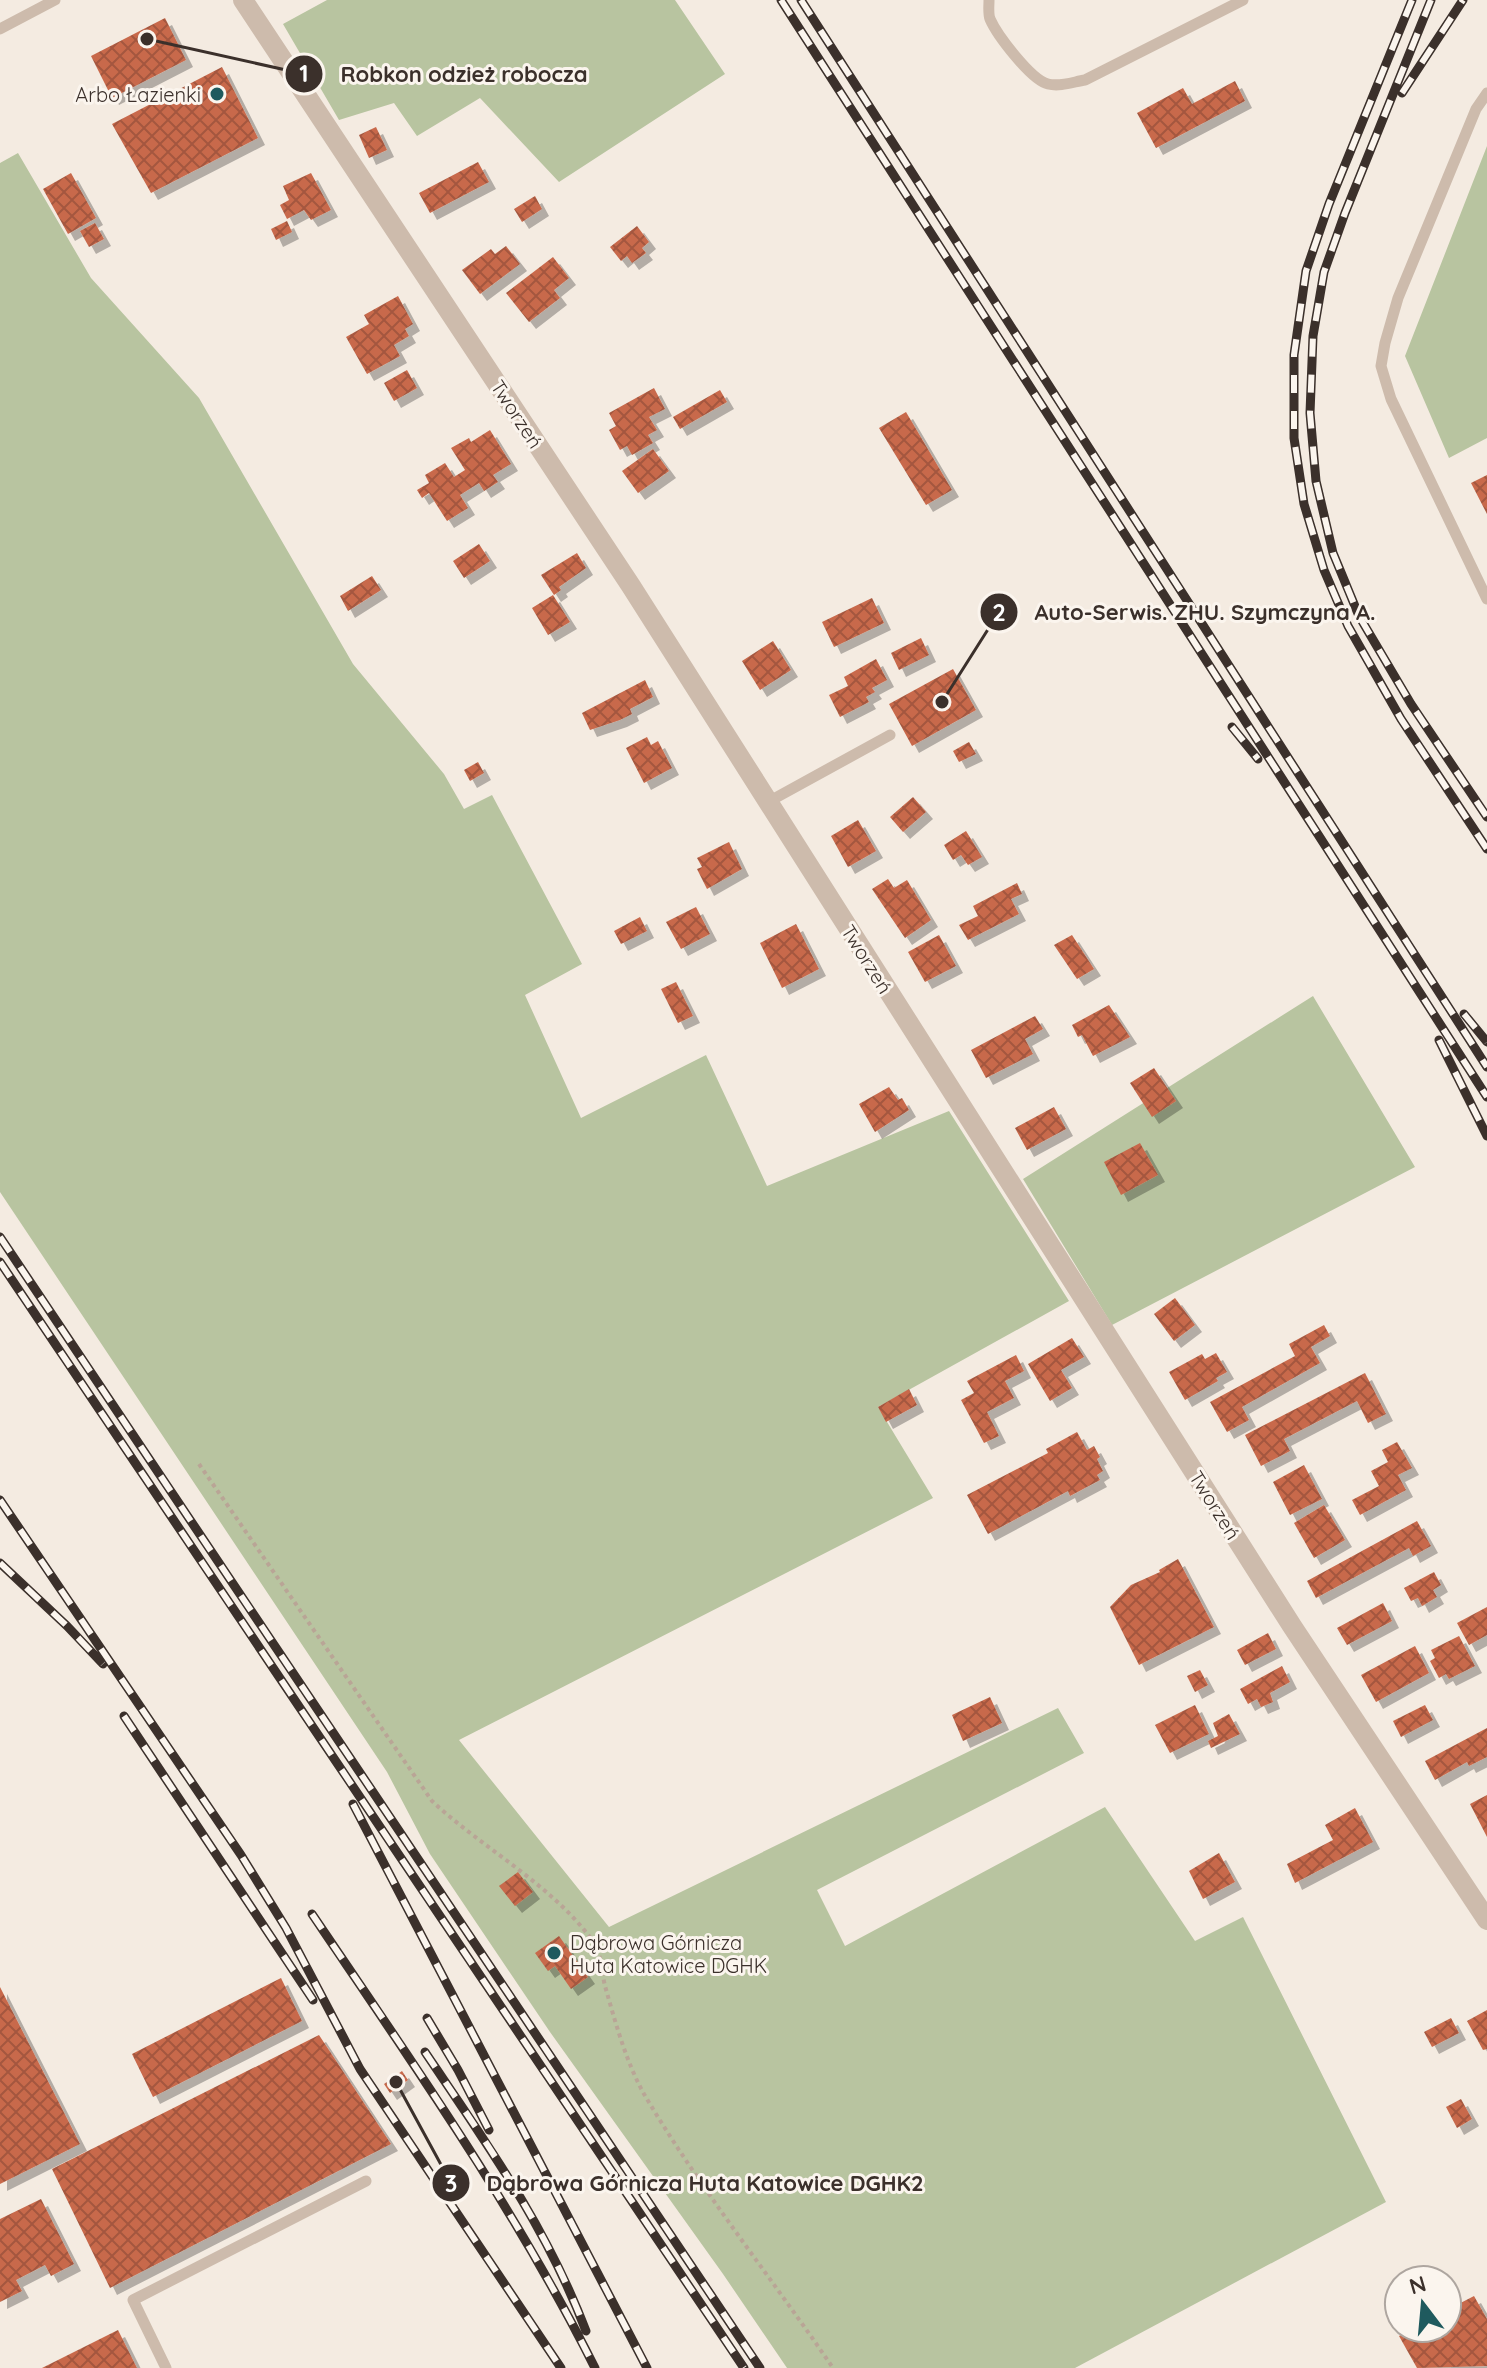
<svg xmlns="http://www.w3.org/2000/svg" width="1487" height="2368" font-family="Quicksand,sans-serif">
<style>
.grass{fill:#b8c4a0}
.building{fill:url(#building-cross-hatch);filter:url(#shadow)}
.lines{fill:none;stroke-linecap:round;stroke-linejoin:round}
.path{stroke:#b9a596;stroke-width:4;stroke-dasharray:4 4;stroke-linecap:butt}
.service{stroke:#cdbbac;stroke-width:11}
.minor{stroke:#cdbbac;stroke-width:20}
.rail-casing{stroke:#3b302b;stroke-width:9}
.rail{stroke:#fbf5ee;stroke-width:6;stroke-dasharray:18;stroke-linecap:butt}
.poi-dot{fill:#1f5a5e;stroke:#fbf5ee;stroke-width:3}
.labels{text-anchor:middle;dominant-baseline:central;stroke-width:6;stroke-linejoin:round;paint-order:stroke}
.poi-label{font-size:20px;fill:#3b302b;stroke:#fbf5ee;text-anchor:end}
.street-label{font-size:20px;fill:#3b302b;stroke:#fbf5ee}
.leader{fill:none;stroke:#3b302b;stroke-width:3}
.callout-dot{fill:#3b302b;stroke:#fbf5ee;stroke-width:3}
.mark-label{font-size:24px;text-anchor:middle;font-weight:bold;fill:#fff}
.callout-label{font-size:22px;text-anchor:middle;font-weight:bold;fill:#3b302b;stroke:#fbf5ee;stroke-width:6;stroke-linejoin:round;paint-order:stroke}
</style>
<defs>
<pattern id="building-cross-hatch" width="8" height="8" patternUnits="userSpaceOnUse" patternTransform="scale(2)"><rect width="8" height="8" fill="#c8694b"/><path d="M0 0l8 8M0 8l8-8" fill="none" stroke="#a4573f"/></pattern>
<filter id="shadow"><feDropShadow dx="7" dy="7" stdDeviation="0" flood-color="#0004"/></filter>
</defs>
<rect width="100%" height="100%" fill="#f4ebe1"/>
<!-- grass -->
<path class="grass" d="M 327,0 L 675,0 L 725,74 L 559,182 L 480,98 L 417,136 L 394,103 L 339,120 L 283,24 Z
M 1487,146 L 1487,438 L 1449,458 L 1405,356 Z
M 18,153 L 91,278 L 199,398 L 353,664 L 444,774 L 464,809 L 492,795 L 582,964 L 525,995 L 581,1118 L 706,1055 L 767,1186 L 949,1111 L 1069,1301 L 878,1407 L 933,1498 L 459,1740 L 609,1927 L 1058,1708 L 1084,1753 L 817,1890 L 845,1946 L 1105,1807 L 1195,1941 L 1243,1917 L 1386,2202 L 1075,2368 L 787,2368 L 723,2274 L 550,2032 L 430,1854 L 387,1772 L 0,1192 L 0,163 Z
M 1313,996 L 1415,1167 L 1112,1325 L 1023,1179 Z"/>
<!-- building -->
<path class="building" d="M 165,18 L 186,60 L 112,98 L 91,56 Z
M 222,67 L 258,138 L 151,193 L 112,124 Z
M 1235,81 L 1245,101 L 1156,148 L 1137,113 L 1183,88 L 1192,104 Z
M 376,127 L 387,150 L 369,158 L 359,135 Z
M 478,162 L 489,182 L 430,213 L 419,193 Z
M 71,173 L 96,218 L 68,234 L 43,189 Z
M 311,173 L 331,210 L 311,220 L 304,210 L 287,219 L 280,205 L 289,200 L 283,186 Z
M 535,196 L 542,209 L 522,222 L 514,209 Z
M 287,221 L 292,232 L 276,240 L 271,229 Z
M 95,223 L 104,239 L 89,247 L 80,231 Z
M 637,226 L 649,242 L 642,248 L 646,253 L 632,263 L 627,256 L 621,261 L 610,247 Z
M 506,246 L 520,264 L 480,294 L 462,270 L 491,249 L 495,254 Z
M 553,257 L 569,278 L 554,290 L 560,298 L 529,322 L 506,293 Z
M 398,296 L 413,324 L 405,329 L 409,336 L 394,345 L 400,356 L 367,374 L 346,337 L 369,324 L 364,315 Z
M 407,370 L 417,388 L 394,401 L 384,383 Z
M 654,388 L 665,409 L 649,417 L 657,430 L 648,435 L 653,443 L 632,455 L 627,446 L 620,450 L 609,430 L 616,426 L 609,413 Z
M 720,390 L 727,402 L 680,429 L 673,417 Z
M 906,412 L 952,490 L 926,505 L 879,428 Z
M 490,430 L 511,464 L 493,475 L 498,482 L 484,491 L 479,483 L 460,495 L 468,508 L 447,521 L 429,493 L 422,498 L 417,490 L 429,483 L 425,475 L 445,463 L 454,477 L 465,470 L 451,448 L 469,438 L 471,442 Z
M 653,449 L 669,471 L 638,493 L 622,471 Z
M 1487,475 L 1487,514 L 1471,483 Z
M 479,544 L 490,561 L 464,578 L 453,561 Z
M 577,553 L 586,568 L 559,587 L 561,590 L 554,595 L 541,575 Z
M 372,576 L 381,590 L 348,611 L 340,596 Z
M 553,595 L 570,622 L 548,635 L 532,608 Z
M 872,598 L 884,623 L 834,647 L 822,622 Z
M 921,638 L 929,655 L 899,670 L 891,653 Z
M 773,641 L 791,670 L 760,690 L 742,661 Z
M 876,659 L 887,680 L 872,688 L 875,692 L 866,697 L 869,702 L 840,717 L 829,695 L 848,686 L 844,677 Z
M 953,669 L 976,710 L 912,746 L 889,704 Z
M 645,680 L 653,697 L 630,709 L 632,714 L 620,720 L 590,730 L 582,713 Z
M 647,737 L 651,745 L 658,741 L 672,768 L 644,783 L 626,748 Z
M 969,742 L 976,754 L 959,762 L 953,751 Z
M 478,762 L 484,773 L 470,781 L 464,770 Z
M 913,797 L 926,812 L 903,832 L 890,817 Z
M 858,820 L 876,851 L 848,867 L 831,836 Z
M 966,831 L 982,857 L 968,865 L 961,855 L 953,860 L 944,845 Z
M 729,842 L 742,869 L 707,889 L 697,869 L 702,867 L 697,858 Z
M 888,879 L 894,888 L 907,880 L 931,920 L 905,938 L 872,889 Z
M 1017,883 L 1022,894 L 1011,899 L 1019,914 L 968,940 L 959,925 L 978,916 L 973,906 Z
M 696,907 L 710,934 L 681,949 L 666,922 Z
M 640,917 L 647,931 L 621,944 L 614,931 Z
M 796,924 L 819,969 L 782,988 L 760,943 Z
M 939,935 L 956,966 L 925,982 L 908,952 Z
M 1072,935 L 1094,969 L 1077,979 L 1054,945 Z
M 676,982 L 693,1016 L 678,1023 L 661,989 Z
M 1109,1005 L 1130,1037 L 1093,1056 L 1082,1035 L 1078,1037 L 1072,1025 Z
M 1035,1016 L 1043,1029 L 1025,1039 L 1033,1054 L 986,1078 L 971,1050 Z
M 1154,1068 L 1176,1101 L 1152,1117 L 1130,1083 Z
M 889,1087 L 898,1100 L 902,1098 L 909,1110 L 875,1132 L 859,1104 Z
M 1054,1107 L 1066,1129 L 1027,1150 L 1015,1128 Z
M 1140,1143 L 1158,1175 L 1121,1195 L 1104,1162 Z
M 1175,1298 L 1195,1325 L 1174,1341 L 1154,1314 Z
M 1324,1325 L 1330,1336 L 1311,1347 L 1320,1363 L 1242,1407 L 1249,1420 L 1227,1432 L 1210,1402 L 1295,1356 L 1289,1344 Z
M 1072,1338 L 1084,1357 L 1061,1370 L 1072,1388 L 1050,1401 L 1028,1364 Z
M 1216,1353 L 1227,1372 L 1216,1378 L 1218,1381 L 1185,1400 L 1169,1372 L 1202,1354 L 1205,1359 Z
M 1016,1355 L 1024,1371 L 1005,1381 L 1014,1398 L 987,1412 L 999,1436 L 984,1443 L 961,1400 L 974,1393 L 967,1381 Z
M 1365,1373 L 1386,1414 L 1368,1423 L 1357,1401 L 1284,1439 L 1290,1451 L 1261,1466 L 1245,1435 Z
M 909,1389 L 917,1405 L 886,1422 L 878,1407 Z
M 1077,1432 L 1087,1450 L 1094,1446 L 1100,1457 L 1097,1459 L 1103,1471 L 1097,1475 L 1100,1480 L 1070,1496 L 1068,1491 L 988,1534 L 967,1495 L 1048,1453 L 1046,1449 Z
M 1397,1442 L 1412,1468 L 1398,1475 L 1406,1490 L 1360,1515 L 1352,1500 L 1379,1486 L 1371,1471 L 1388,1462 L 1382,1450 Z
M 1304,1465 L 1322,1499 L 1290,1515 L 1273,1482 Z
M 1324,1505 L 1345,1540 L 1314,1558 L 1294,1523 Z
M 1417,1521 L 1431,1546 L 1413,1556 L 1409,1548 L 1316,1598 L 1307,1581 Z
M 1178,1559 L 1214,1627 L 1139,1665 L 1110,1607 L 1131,1585 L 1160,1572 L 1159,1570 Z
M 1434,1572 L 1441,1585 L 1433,1590 L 1437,1597 L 1422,1606 L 1418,1598 L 1411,1601 L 1404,1588 Z
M 1383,1603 L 1392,1621 L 1347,1645 L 1337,1628 Z
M 1487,1607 L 1487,1635 L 1469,1645 L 1457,1623 Z
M 1268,1633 L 1276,1649 L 1245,1665 L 1237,1650 Z
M 1459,1636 L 1475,1666 L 1449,1679 L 1446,1674 L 1439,1678 L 1430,1661 L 1435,1658 L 1431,1650 Z
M 1415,1646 L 1429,1673 L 1376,1702 L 1361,1675 Z
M 1282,1666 L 1290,1682 L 1270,1693 L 1273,1702 L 1261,1707 L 1257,1699 L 1248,1704 L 1240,1689 Z
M 1200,1670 L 1208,1685 L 1195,1692 L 1187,1676 Z
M 990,1697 L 1002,1723 L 963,1741 L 952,1715 Z
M 1195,1705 L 1209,1734 L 1170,1753 L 1155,1725 Z
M 1425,1705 L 1433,1720 L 1401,1737 L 1393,1721 Z
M 1229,1714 L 1240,1734 L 1211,1748 L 1208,1741 L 1218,1736 L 1213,1723 Z
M 1487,1728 L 1487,1757 L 1469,1766 L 1467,1762 L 1435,1780 L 1425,1761 Z
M 1487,1795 L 1487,1837 L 1470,1804 Z
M 1355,1808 L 1373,1842 L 1295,1883 L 1287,1864 L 1333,1840 L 1325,1825 Z
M 1219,1853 L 1235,1882 L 1203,1899 L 1189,1871 Z
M 518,1872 L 533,1892 L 515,1906 L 499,1886 Z
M 559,1936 L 588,1977 L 571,1989 L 555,1966 L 548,1971 L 535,1953 Z
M 281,1978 L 302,2021 L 153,2097 L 132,2054 Z
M 0,1987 L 80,2144 L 0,2184 Z
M 1487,2010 L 1487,2049 L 1483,2050 L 1467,2021 Z
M 1451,2018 L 1459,2033 L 1432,2047 L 1424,2032 Z
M 319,2035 L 391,2144 L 110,2288 L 52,2169 Z
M 402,2071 L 408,2080 L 390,2093 L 384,2084 Z
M 1461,2099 L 1472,2119 L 1457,2128 L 1446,2107 Z
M 41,2199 L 74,2264 L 51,2276 L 45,2265 L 16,2280 L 22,2291 L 0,2302 L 0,2219 Z
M 1474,2296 L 1487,2319 L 1487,2366 L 1417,2368 L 1399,2336 L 1415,2328 L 1447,2328 L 1447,2310 Z
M 118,2330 L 137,2368 L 42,2368 Z"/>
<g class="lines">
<!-- path -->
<path class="path" d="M 199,1464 L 432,1801 C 482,1848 551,1884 592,1940 C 602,1954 601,1969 605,1986 C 615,2021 626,2062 644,2094 C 700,2189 771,2277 833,2368"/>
<!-- service -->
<path class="service" d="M 989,0 C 989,6 988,14 990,19 C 997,35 1031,80 1048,84 C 1060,87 1073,82 1085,80 L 1243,0
M 0,29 L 55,0
M 1487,93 L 1476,109 L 1398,298 L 1385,343 L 1381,366 L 1391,399 L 1487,599
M 768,802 L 890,735
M 166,2368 L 133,2300 L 366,2181"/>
<!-- minor -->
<path class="minor" d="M 243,0 L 631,586 L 1292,1626 L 1487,1920"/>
<defs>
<path id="rail" d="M 781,0 L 1487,1097
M 801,0 L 1487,1067
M 1412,0 L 1329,204 L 1306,271 L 1294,355 L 1294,438 L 1304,504 L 1324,570 L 1348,626 L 1401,719 L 1487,849
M 1431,0 L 1345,213 L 1324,272 L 1313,336 L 1310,413 L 1316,481 L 1333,553 L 1359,616 L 1411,704 L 1487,817
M 1402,93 L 1463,0
M 1232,727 L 1258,759
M 1464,1014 L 1487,1042
M 1439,1040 L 1487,1136
M 0,1237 L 760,2368
M 0,1262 L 744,2368
M 0,1500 L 241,1855 L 286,1928 L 360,2069 L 561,2368
M 0,1563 L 67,1626 L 103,1664
M 124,1716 L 313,2000
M 353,1804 L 647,2368
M 312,1914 C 412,2062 515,2208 595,2368
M 427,2018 L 458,2070 L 489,2130
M 425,2052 C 487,2144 546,2226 586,2331"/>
</defs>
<!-- rail casing -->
<use href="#rail" class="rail-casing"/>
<!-- rail -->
<use href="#rail" class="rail"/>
</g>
<!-- markers -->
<g class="poi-dot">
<circle cx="217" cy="94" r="8"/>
<circle cx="554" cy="1953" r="8"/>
</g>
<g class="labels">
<!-- poi labels -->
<g class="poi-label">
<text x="201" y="94">Arbo Łazienki</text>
<text x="570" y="1942" text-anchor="start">Dąbrowa Górnicza<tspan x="570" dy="23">Huta Katowice DGHK</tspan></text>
</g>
<!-- street labels -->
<g class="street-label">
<text transform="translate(517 414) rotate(57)">Tworzeń</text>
<text transform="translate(867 959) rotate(58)">Tworzeń</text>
<text transform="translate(1215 1505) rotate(58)">Tworzeń</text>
</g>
</g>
<!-- callouts -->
<path class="leader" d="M147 39L304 74M942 702L999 612M396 2082L451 2183"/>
<g class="callout-dot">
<circle cx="147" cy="39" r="8"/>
<circle cx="942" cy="702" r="8"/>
<circle cx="396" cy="2082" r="8"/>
<circle cx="304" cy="74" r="20"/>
<circle cx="999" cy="612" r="20"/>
<circle cx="451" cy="2183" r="20"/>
</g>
<g class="mark-label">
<text x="304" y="82">1</text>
<text x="999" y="621">2</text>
<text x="451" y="2192">3</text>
</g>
<g class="callout-label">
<text x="464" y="82">Robkon odzież robocza</text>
<text x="1205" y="620">Auto-Serwis. ZHU. Szymczyna A.</text>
<text x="705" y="2191">Dąbrowa Górnicza Huta Katowice DGHK2</text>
</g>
<!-- north arrow -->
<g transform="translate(1423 2304) rotate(344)"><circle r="38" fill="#fbf5ee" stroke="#aea6a0" stroke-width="2"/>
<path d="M0-6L14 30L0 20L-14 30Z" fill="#1f5a5e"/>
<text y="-12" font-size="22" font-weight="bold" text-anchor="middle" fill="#3b302b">N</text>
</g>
</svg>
